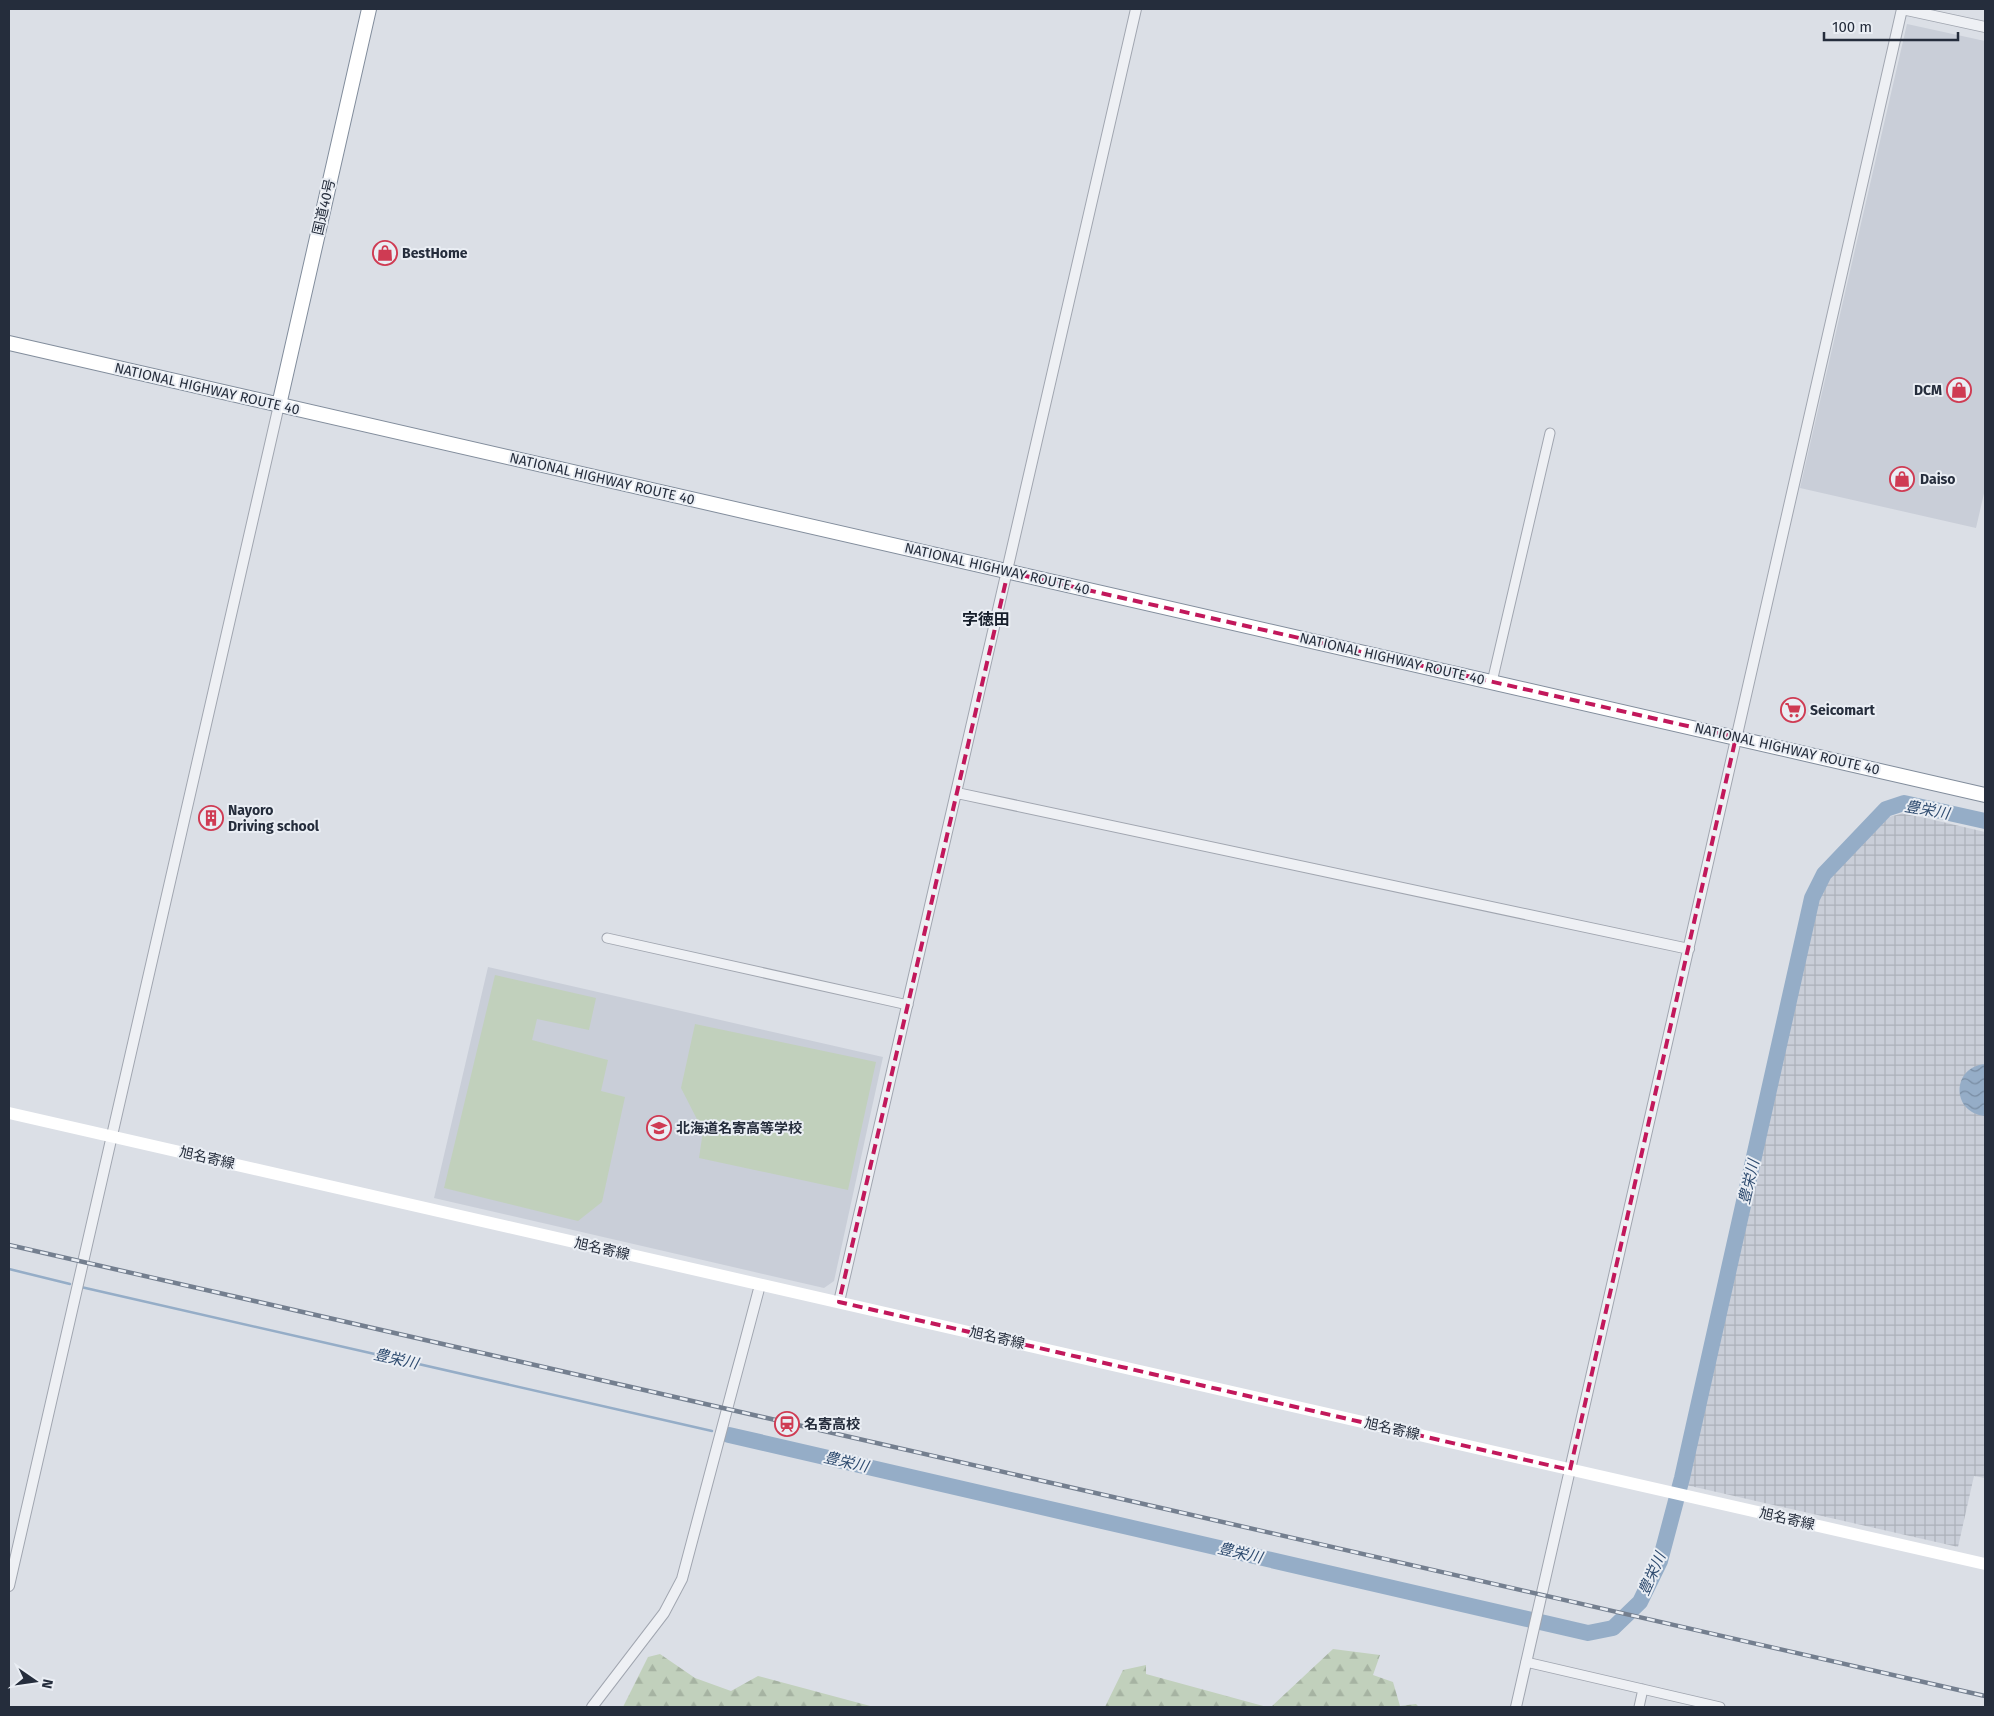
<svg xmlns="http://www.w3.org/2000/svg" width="1994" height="1716" font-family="'Fira Sans','Noto Sans JP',sans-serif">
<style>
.built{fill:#c9ced8}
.industrial{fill:url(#industrial-grid)}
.grass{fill:#c1d0bc}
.forest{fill:url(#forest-firs)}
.water{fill:url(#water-waves)}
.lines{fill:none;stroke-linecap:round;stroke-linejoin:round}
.stream{stroke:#95adc7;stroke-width:2.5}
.river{stroke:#95adc7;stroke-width:16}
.minor-casing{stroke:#a1a6b0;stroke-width:11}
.tertiary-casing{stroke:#a1a6b0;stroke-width:12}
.trunk-casing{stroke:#828d9c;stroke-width:16}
.minor{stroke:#eef0f4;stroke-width:9}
.tertiary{stroke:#eef0f4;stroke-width:10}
.secondary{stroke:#fff;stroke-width:12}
.trunk{stroke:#fff;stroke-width:14}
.rail-casing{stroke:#747f8f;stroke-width:4.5}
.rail{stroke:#eaeef4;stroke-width:2.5;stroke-dasharray:8;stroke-linecap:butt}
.marked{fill:none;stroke:#c2185b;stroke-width:4;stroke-dasharray:10 6;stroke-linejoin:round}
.labels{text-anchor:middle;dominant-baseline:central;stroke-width:4;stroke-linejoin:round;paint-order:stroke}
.street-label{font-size:14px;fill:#252d3c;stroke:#eaeef4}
.poi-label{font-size:14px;font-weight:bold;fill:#252d3c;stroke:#eaeef4;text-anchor:start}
.water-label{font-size:15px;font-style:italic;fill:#2f4c70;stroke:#eaeef4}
.quarter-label{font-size:16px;font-weight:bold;fill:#171f2c;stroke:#eaeef4}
</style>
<defs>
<pattern id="industrial-grid" width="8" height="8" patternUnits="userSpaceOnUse" patternTransform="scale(1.25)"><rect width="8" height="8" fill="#c9ced8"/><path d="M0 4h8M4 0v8" fill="none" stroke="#acb1ba"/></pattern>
<pattern id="forest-firs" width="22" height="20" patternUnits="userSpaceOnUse" patternTransform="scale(1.25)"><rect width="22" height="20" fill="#c1d0bc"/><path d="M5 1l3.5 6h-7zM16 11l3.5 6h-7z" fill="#a6b3a2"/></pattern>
<pattern id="water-waves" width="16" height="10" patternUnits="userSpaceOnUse" patternTransform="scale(1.25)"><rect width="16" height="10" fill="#95adc7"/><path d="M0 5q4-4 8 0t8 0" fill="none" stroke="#798da3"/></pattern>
</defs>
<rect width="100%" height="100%" fill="#dbdfe6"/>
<!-- built -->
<path class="built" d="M 1907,24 L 1985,41 L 1985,489 L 1976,528 L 1800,488 Z
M 488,967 L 883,1057 L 834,1281 L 824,1288 L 434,1198 Z"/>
<!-- industrial -->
<path class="industrial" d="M 1904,813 L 1985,832 L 1985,1478 L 1974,1476 L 1958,1547 L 1686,1485 L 1817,903 L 1833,873 L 1889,817 Z"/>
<!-- grass -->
<path class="grass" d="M 495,975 L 596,998 L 589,1030 L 537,1019 L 532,1040 L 608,1060 L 601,1091 L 625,1097 L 602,1202 L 578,1221 L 444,1188 Z
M 695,1024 L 876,1062 L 848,1190 L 699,1158 L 703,1131 L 681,1088 Z"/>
<!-- forest -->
<path class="forest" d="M 1333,1649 L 1380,1655 L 1373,1675 L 1393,1682 L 1400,1706 L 1416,1704 L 1419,1707 L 1271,1707 Z
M 660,1654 L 695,1678 L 731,1691 L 758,1676 L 874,1707 L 623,1707 L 648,1657 Z
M 1146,1665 L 1146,1674 L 1267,1707 L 1105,1707 L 1123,1670 Z"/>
<!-- water -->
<path class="water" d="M 1985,1064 L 1985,1116 C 1951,1113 1951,1067 1985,1064 Z"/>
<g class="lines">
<!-- stream -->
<path class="stream" d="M 9,1269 L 70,1284
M 81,1287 L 712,1431"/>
<!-- river -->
<path class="river" d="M 729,1435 L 1588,1633 L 1613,1628 L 1640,1602 L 1660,1561 L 1682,1478 L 1812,898 L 1824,874 L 1886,809 L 1904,803 L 1985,821"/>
<defs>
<path id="minor" d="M 1492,682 L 1550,433
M 607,938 L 908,1005
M 1526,1662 L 1720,1707
M 1639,1707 L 1643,1689"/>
<path id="tertiary" d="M 1902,9 L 1985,27
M 957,793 L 1689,949
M 839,1302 L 1136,9
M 9,1586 L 279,405
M 592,1707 L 664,1613 L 682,1579 L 760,1285
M 1516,1707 L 1902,9"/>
<path id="trunk" d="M 9,343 L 1985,795
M 279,405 L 369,9"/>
</defs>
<!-- minor casing -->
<use href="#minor" class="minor-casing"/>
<!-- tertiary casing -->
<use href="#tertiary" class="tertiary-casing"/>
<!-- trunk casing -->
<use href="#trunk" class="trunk-casing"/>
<!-- minor -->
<use href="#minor" class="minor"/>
<!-- tertiary -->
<use href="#tertiary" class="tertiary"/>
<!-- secondary -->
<path class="secondary" d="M 9,1113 L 1985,1564"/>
<!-- trunk -->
<use href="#trunk" class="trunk"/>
<defs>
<path id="rail" d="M 9,1245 L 1985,1696"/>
</defs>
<!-- rail casing -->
<use href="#rail" class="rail-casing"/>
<!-- rail -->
<use href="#rail" class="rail"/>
</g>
<!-- marked area -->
<path class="marked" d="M 1008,572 L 1736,737 L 1570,1470 L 839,1302 Z"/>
<!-- icons -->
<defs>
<symbol id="shop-ring" viewBox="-11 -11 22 22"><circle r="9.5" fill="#eaeef4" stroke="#cf3b53" stroke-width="1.5"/><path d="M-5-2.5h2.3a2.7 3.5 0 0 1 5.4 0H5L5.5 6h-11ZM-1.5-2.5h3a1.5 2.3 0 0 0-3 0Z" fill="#cf3b53"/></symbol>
<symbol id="supermarket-ring" viewBox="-11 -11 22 22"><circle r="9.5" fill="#eaeef4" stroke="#cf3b53" stroke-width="1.5"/><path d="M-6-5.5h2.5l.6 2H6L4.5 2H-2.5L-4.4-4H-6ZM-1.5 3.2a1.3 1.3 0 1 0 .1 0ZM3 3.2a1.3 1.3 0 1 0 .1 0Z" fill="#cf3b53"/></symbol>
<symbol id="building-ring" viewBox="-11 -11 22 22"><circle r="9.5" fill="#eaeef4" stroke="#cf3b53" stroke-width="1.5"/><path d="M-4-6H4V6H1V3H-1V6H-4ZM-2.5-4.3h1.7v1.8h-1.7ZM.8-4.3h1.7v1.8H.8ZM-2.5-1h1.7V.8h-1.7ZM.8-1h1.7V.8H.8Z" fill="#cf3b53"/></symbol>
<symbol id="school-ring" viewBox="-11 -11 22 22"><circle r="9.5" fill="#eaeef4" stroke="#cf3b53" stroke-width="1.5"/><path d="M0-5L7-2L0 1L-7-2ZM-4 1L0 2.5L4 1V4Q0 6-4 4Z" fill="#cf3b53"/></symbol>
<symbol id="station-ring" viewBox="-11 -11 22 22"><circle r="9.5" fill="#eaeef4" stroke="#cf3b53" stroke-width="1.5"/><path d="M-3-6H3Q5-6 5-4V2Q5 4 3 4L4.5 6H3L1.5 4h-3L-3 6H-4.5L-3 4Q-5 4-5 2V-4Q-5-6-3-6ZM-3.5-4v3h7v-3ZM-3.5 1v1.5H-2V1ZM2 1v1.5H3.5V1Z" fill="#cf3b53"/></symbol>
</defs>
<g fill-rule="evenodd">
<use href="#shop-ring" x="371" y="239" width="28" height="28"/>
<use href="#shop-ring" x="1945" y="376" width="28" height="28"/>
<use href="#shop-ring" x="1888" y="465" width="28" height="28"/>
<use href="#supermarket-ring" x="1779" y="696" width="28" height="28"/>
<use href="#building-ring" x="197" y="804" width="28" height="28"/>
<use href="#school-ring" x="645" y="1114" width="28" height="28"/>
<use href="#station-ring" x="773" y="1410" width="28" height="28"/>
</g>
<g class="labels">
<!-- street labels -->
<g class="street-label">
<text transform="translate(324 207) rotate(-77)">国道40号</text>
<text transform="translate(207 389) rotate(13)">NATIONAL HIGHWAY ROUTE 40</text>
<text transform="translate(602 479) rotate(13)">NATIONAL HIGHWAY ROUTE 40</text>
<text transform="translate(997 569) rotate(13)">NATIONAL HIGHWAY ROUTE 40</text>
<text transform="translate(1392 659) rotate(13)">NATIONAL HIGHWAY ROUTE 40</text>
<text transform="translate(1787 749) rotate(13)">NATIONAL HIGHWAY ROUTE 40</text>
<text transform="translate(207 1158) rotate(13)">旭名寄線</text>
<text transform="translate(602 1249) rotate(13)">旭名寄線</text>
<text transform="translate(997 1338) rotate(13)">旭名寄線</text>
<text transform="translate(1392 1429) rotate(13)">旭名寄線</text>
<text transform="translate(1787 1519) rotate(13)">旭名寄線</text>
</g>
<!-- poi labels -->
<g class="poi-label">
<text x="402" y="253">BestHome</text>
<text x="1942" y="390" text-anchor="end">DCM</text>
<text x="1920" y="479">Daiso</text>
<text x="1810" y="710">Seicomart</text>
<text x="228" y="810">Nayoro<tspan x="228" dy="16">Driving school</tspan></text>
<text x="676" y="1128">北海道名寄高等学校</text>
<text x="804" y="1424">名寄高校</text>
</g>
<!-- water labels -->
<g class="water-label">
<text transform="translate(1927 810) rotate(10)">豊栄川</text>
<text transform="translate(1749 1182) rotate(-77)">豊栄川</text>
<text transform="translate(396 1359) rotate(13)">豊栄川</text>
<text transform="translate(846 1462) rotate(13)">豊栄川</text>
<text transform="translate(1240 1553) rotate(13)">豊栄川</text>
<text transform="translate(1652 1574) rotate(-66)">豊栄川</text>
</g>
<!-- quarter labels -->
<g class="quarter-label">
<text x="986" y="619">字徳田</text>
</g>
</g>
<!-- border -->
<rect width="1994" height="1716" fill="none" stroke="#252d3c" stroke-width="20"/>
<!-- north arrow -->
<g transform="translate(35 1681) rotate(103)" stroke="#eaeef4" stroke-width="4" paint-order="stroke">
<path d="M0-4L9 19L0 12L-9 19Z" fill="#252d3c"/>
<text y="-8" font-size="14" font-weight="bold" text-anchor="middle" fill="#252d3c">N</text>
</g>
<!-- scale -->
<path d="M1824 32v8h134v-8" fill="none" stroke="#252d3c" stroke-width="2.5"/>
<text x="1832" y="32" font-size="15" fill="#252d3c" stroke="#eaeef4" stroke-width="4" paint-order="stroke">100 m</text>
</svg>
